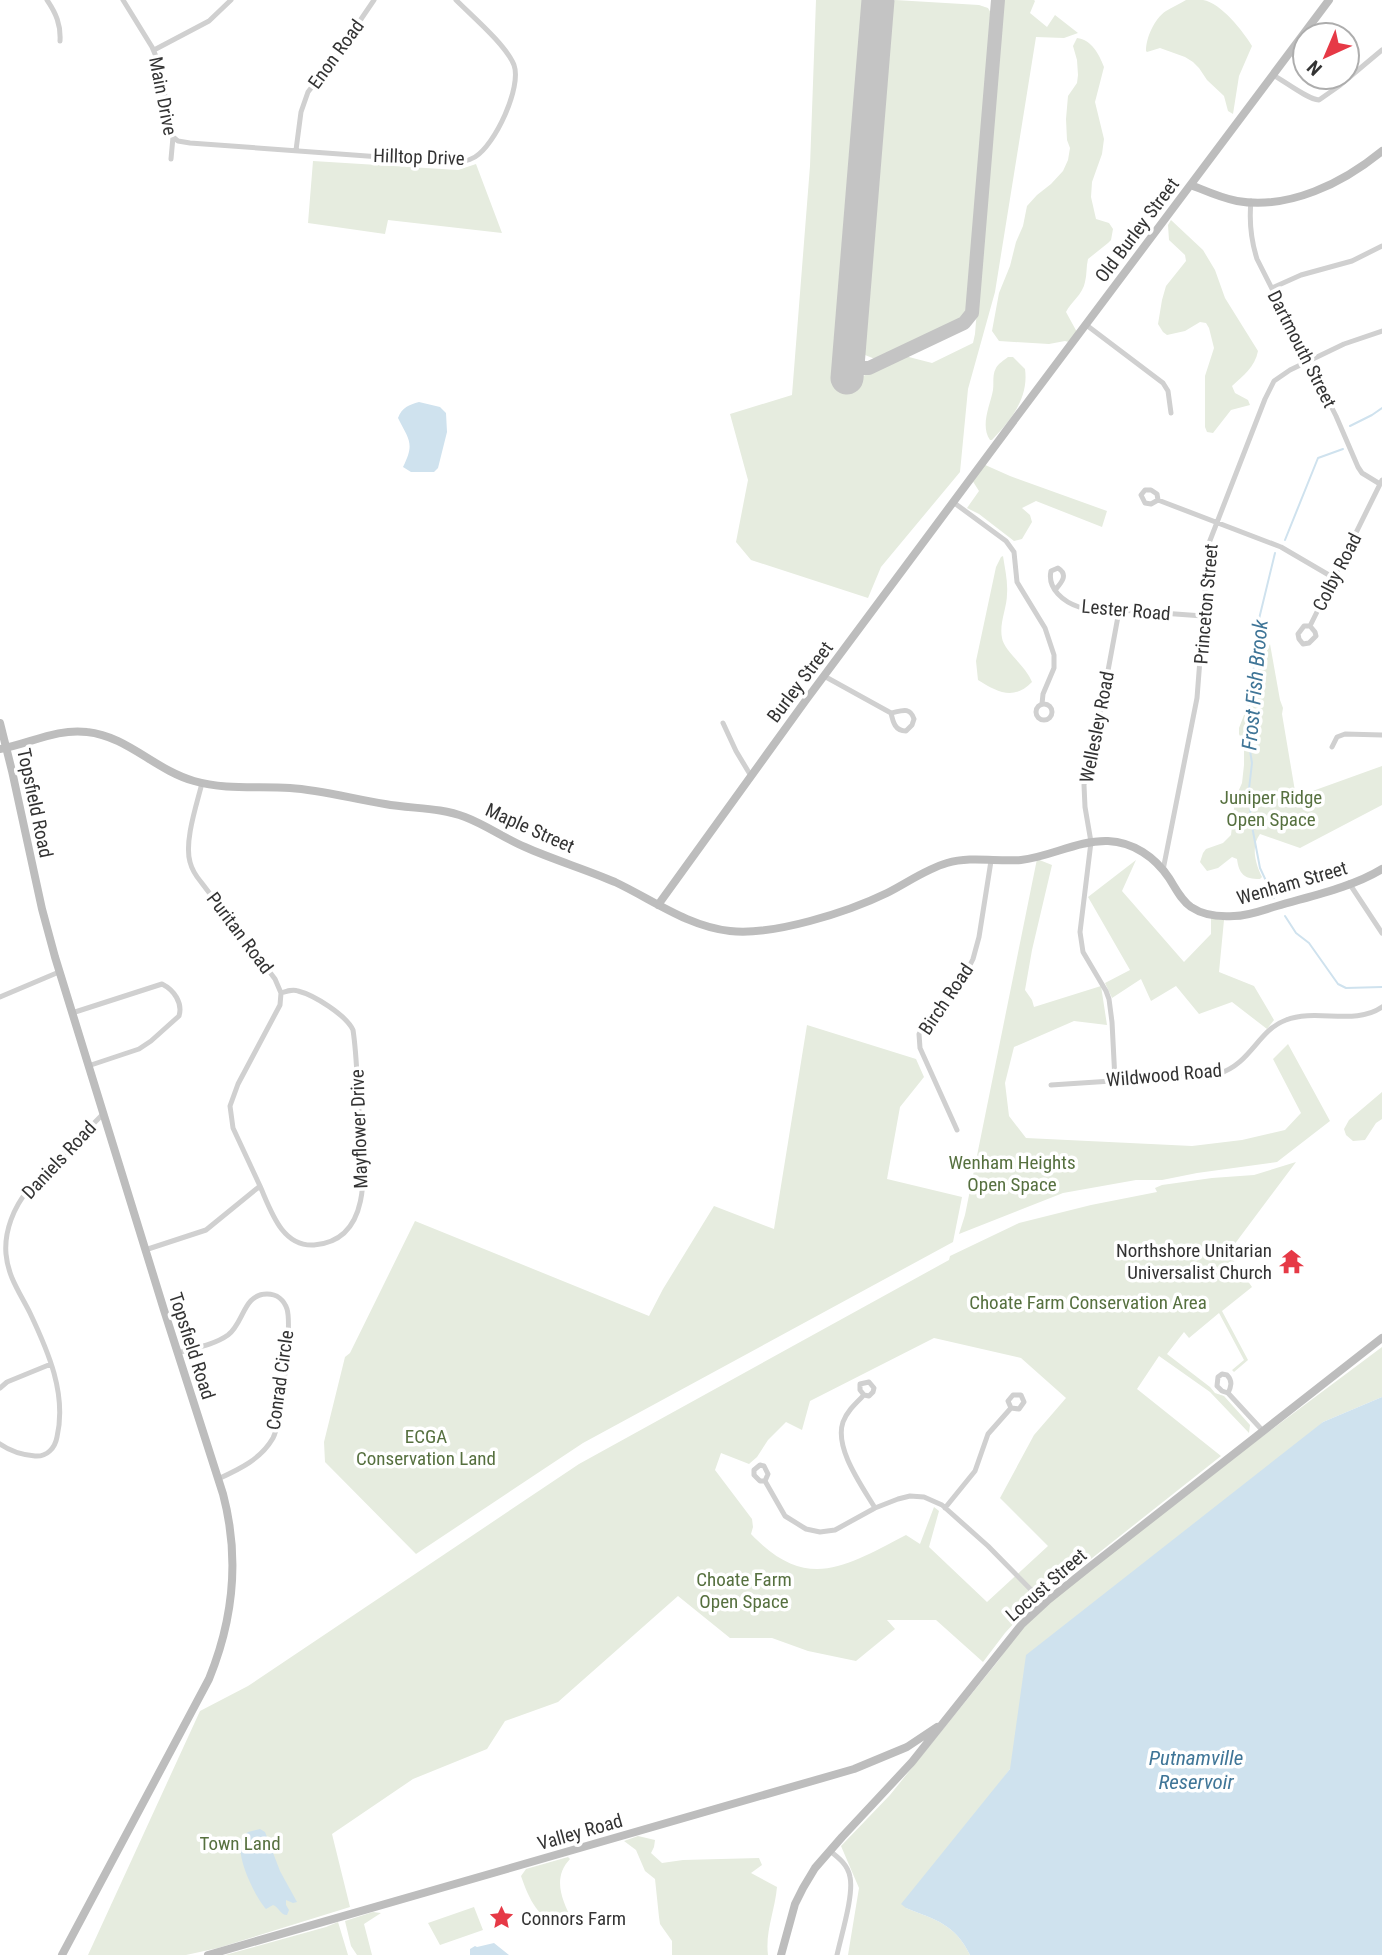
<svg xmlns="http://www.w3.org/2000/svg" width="1382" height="1955" font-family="'Roboto Condensed',sans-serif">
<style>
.green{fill:#e6ecdf;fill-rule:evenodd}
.water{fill:#cfe2ee}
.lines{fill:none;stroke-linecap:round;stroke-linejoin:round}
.stream{stroke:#cfe2ee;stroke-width:2}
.taxiway{stroke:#c4c4c4;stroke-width:14}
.runway{stroke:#c4c4c4;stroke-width:33}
.street{stroke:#d0d0d0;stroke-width:5}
.secondary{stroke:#bdbdbd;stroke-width:8}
.labels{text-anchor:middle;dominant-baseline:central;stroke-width:7;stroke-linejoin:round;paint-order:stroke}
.street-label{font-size:19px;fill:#333;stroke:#fff}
.park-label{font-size:19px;fill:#56703f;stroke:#fff}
.poi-label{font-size:19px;fill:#333;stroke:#fff;text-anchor:end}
.water-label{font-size:21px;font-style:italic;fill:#3f7597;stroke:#fff}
</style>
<rect width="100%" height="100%" fill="#fff"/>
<!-- green -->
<path class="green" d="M 816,0 L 867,0 L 837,377 L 859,378 L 905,356 L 932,363 L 973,343 L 975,334 L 1002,0 L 1034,0 L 1035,1 L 1030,13 L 1047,27 L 1055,15 L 1078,33 L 1064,38 L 1036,37 L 995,292 L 968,389 L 960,472 L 881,567 L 868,598 L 751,560 L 736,542 L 748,480 L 730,414 L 792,395 L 810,166 Z
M 895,0 L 979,5 L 988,8 L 992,15 L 968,311 L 963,318 L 875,359 L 865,355 L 861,348 L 889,6 Z
M 1186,0 C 1191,0 1198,0 1203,0 C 1221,3 1243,31 1252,46 L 1239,76 L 1233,114 L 1228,111 L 1224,96 L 1207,80 L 1199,68 L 1193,62 L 1185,57 L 1160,48 L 1147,52 L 1146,51 C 1146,38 1154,19 1166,11 C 1172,7 1180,4 1186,0 Z
M 1077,38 C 1092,40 1099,54 1104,67 L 1095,102 L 1104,139 L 1102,154 L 1092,182 L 1091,197 L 1096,219 L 1109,223 L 1113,229 L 1111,240 L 1108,243 L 1088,259 C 1086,267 1087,275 1085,282 C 1083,294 1071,302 1066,312 L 1078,334 L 1072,343 L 1065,341 L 1049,344 L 999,341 L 992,331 L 999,293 L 1010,266 L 1016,242 L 1023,226 L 1027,206 L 1037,195 L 1051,184 L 1063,171 L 1068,160 L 1070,148 L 1067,140 L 1066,119 L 1068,96 L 1077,83 L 1078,75 L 1077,60 L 1073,46 Z
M 313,161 L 458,170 L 476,164 L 502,233 L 388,220 L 385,234 L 308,223 Z
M 1171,220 L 1203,250 L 1215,270 L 1225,298 L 1258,351 C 1255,367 1243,376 1232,386 L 1235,393 L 1248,400 L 1250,405 L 1231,410 L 1213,433 L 1207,432 L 1205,427 L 1205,376 L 1214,348 L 1209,328 L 1206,323 L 1200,322 L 1185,331 L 1167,335 L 1163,332 L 1158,324 L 1162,300 L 1166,286 L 1186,261 L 1185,255 L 1169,240 L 1168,225 Z
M 1008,357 L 1013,357 L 1025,369 C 1029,398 1011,420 992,440 L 990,440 C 980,425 990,406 993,390 C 994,383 992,375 996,368 C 998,364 1004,360 1008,357 Z
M 983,464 L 1010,476 L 1107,511 L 1102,527 L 1036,501 L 1022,508 L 1030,515 L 1032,522 L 1022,539 L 1014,541 L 979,514 L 967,508 L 979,491 L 972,480 Z
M 1003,556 C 1005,569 1008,582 1007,594 C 1007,608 999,623 1002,638 C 1004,651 1026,666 1032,682 C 1014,701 997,692 978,680 L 976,661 L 996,567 L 1001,557 Z
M 1270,644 L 1280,700 L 1283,708 L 1282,714 L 1296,797 L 1382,766 L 1382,805 L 1300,848 L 1260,834 C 1251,846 1255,862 1261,875 L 1262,877 L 1260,879 C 1244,879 1239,874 1237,859 L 1232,857 L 1218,868 L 1207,871 L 1200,862 L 1203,853 L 1206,849 L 1223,843 L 1231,835 L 1235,799 L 1242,783 L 1244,765 L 1244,744 L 1239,734 L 1239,728 L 1249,702 L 1249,685 L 1255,671 L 1257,671 Z
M 1037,859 L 1052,865 L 1032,950 L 1025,990 L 1032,1000 L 1034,1007 L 1101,986 L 1107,1025 L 1074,1021 L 1014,1047 L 1005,1083 L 1009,1116 L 1026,1138 L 1192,1146 L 1242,1140 L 1285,1130 L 1301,1113 L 1273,1059 L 1288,1044 L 1330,1121 L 1277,1162 L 1197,1173 L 1162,1180 L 1136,1180 L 1063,1193 L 959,1234 L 965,1215 Z
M 1136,860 L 1122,891 L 1184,962 L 1211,934 L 1211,918 L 1224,920 L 1219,972 L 1254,986 L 1274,1020 L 1267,1029 L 1232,1002 L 1199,1014 L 1176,986 L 1151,1001 L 1141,979 L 1112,998 L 1105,983 L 1130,970 L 1088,897 Z
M 807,1025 L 916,1059 L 924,1077 L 900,1107 L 887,1179 L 962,1197 L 953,1242 L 583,1443 L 416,1554 L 325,1462 L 324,1442 L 345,1357 L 350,1353 L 415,1221 L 649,1316 L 663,1289 L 714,1206 L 774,1229 Z
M 1382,1092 L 1382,1119 L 1376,1123 L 1365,1140 L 1353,1141 L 1346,1135 L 1344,1129 L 1349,1120 Z
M 1296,1162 L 1228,1253 L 1252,1287 L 1222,1311 L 1248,1360 L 1234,1372 L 1232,1370 L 1244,1360 L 1219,1313 L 1189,1338 L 1184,1332 L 1167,1354 L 1210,1387 L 1215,1393 L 1224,1396 L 1250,1425 L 1249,1433 L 1210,1392 L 1159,1356 L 1137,1389 L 1221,1456 L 1024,1612 L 1005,1633 L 983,1662 L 936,1620 L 887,1620 L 895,1629 L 856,1661 L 808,1651 L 772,1638 L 730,1638 L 678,1596 L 558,1702 L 505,1721 L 487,1749 L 413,1779 L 332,1834 L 350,1907 L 218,1948 L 186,1955 L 88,1955 L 200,1711 L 248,1686 L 579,1464 L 949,1260 L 950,1256 L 1019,1223 L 1091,1205 L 1157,1192 L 1155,1188 L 1162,1185 L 1212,1178 L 1254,1175 ZM 934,1338 L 1021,1358 L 1066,1398 L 1034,1435 L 1000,1498 L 1048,1546 L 987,1602 L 929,1547 L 939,1511 L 934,1507 L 920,1544 L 906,1535 C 846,1566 807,1593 751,1534 L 753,1527 L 752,1519 L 715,1470 L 721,1453 L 749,1464 L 757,1457 L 768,1440 L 786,1422 L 802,1430 L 810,1401 Z
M 1382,1347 L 1382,1397 L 1323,1422 L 1010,1769 L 906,1908 C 936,1920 955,1924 970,1955 L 848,1955 L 859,1888 L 841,1846 L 890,1795 L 998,1661 L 1018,1632 L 1045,1605 L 1232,1459 Z
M 638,1836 L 655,1840 L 654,1847 L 651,1853 L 662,1863 L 683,1860 L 759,1858 L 762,1865 L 751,1873 L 777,1887 C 775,1910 765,1932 768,1955 L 672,1955 L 672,1941 L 660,1924 L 659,1917 L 655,1879 L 645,1871 L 636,1850 L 624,1841 Z
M 568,1857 L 570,1859 C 552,1878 562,1900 572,1920 L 570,1925 L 564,1927 C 538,1920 529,1899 521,1876 L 526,1869 Z
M 474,1907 L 483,1930 L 440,1945 L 428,1923 Z
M 373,1912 L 381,1913 L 364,1924 L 372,1955 L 357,1955 L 351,1946 L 345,1921 Z
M 338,1922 L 348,1955 L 225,1955 L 326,1927 Z"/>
<!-- water -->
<path class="water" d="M 419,402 L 440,407 L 446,413 L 447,432 L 438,468 L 434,472 L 411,472 L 403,467 C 415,443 409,440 398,418 C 402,407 409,405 419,402 Z
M 1382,1397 L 1382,1955 L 970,1955 C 955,1924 936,1920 906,1908 L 901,1904 L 1010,1769 L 1026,1655 L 1323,1422 Z
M 260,1829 L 265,1832 L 280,1871 L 297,1902 L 293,1903 L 286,1900 L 286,1905 L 289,1910 L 287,1915 C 280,1915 279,1907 273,1905 L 266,1909 C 255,1897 236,1857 241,1841 C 242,1837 245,1835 248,1832 Z
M 494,1943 L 509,1955 L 470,1955 L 470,1949 L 475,1946 L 477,1947 Z"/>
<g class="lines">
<!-- stream -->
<path class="stream" d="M 1350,426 L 1372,415 L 1382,408
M 1285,540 L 1318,458 L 1343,449
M 1274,898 L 1260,868 L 1251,821 L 1249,789 L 1252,763 L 1247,732 L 1259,619 L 1275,553
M 1285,916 L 1296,933 L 1309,943 L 1338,984 L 1346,988 L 1382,987"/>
<!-- taxiway -->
<path class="taxiway" d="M 849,357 L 858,368 L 869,368 L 964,323 L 972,313 L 998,0"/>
<!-- runway -->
<path class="runway" d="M 847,378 L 878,0"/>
<!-- street -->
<path class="street" d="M 47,0 C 56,13 61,25 60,41
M 123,0 L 152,47 L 161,68 L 168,118 L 173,137 L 171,159
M 154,50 L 209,21 L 231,0
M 1273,75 C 1286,82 1307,99 1319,100 L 1339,86 L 1382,50
M 173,137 L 178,141 L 190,143 L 449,162 C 458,162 467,162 475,157 C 495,145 522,87 514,65 C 506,45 472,16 456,0
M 296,150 L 301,112 L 308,92 L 338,53 L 374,0
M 1251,201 C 1249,221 1251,240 1257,259 L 1336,416 L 1358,467 L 1362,473 L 1380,484
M 1272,288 L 1301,275 L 1352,261 L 1382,246
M 1085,324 L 1163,383 L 1168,391 L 1171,413
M 1158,500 L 1157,494 L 1151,490 L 1145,490 L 1141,495 L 1145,503 L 1151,504 L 1158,500 L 1281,547 L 1334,578
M 953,502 L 1006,541 L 1014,552 L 1017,582 L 1045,628 L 1054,655 L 1054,668 L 1043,694 L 1042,704
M 1055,590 C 1061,583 1069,575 1058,568 L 1051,571 C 1047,589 1064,602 1079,607 L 1203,616
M 1310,626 L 1315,632 L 1316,636 L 1309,643 L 1303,644 L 1299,639 L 1298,634 L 1304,626 L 1310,626 L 1382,480
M 824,676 L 891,713 C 893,722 895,731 906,731 L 912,725 L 914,719 C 910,706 901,711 891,713
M1036 712a8 8 0 1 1 16 0a8 8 0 1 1-16 0Z
M 723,723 L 736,751 L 751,776
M 1332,747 L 1337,737 L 1345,734 L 1382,735
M 1163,870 L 1197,698 L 1209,543 L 1265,399 L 1274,381 L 1290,370 L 1344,344 L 1382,331
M 1349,883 L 1382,933
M 0,997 L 59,972
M 72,1013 L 162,984 C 174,990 183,1003 179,1016 L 151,1041 L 139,1049 L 88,1066
M 1115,1080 L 1112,1022 L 1109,999 L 1106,991 L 1083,952 L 1080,932 L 1091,842 L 1085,807 L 1084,785 L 1100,714 L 1119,611
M 1051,1085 L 1218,1074 C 1251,1064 1258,1030 1286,1020 C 1316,1008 1355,1026 1382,1007
M 957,1130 L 920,1048 L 919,1034 L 924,1026 L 953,993 L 964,977 L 973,959 L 979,937 L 991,861
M 260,1186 C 271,1211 282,1247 314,1245 C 379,1240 362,1153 359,1110 C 357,1083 357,1056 353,1030 C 346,1015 314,995 298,991 C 293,989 287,991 281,993
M 145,1250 L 206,1230 L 260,1186 L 233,1128 L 230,1106 L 238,1084 L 280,1005 L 281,993 L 275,979 L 201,882 C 196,876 192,870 190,862 C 184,841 197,804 202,783
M 177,1353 C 194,1348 214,1345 228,1335 C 244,1323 243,1294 267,1294 C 277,1294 284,1300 287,1309 C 292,1325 281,1423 273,1438 C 261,1459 240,1469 218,1479
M 0,1388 L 7,1382 L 51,1364
M 1228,1393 L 1222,1391 L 1217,1386 L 1218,1377 L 1222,1374 L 1227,1375 C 1233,1381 1231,1387 1228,1393 L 1263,1431
M 864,1395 L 860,1390 L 860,1384 L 869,1382 L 874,1388 L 873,1392 L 869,1396 L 864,1395 C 856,1403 847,1411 843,1422 C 834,1448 862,1486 875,1508
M 0,1444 C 10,1451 23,1455 35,1456 C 47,1457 55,1448 57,1437 C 67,1394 48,1351 30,1313 C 20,1293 8,1277 6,1254 C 4,1231 14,1207 28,1190 L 103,1114
M 765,1481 L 760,1481 L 754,1475 L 754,1470 L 760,1465 L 764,1466 L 768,1474 L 765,1481 L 785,1516 L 806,1529 L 820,1532 L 835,1530 L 875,1508 L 898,1499 L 910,1496 L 924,1497 L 942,1505 L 988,1546 L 1044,1603
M 945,1508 L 975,1471 L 988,1434 L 1011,1408 L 1019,1409 L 1024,1402 L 1021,1395 L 1013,1395 L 1008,1401 L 1011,1408
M 830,1851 C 839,1858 848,1865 850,1877 C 854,1895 841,1936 837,1955"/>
<!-- secondary -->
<path class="secondary" d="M 1191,185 C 1206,191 1221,198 1237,201 C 1289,210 1343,183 1382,151
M 0,723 L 12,771 L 42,909 L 55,957 L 164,1310 L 223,1494 C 240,1558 234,1618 209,1679 L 62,1955
M 0,749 C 29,744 57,728 87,732 C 127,736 155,770 194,781 C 225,790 258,786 290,788 C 322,790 353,799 385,804 C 412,809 439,807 465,817 C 486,825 504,838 525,847 C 554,860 585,869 615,882 C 653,900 687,926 730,931 C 773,936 848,912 887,893 C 907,883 926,869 947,863 C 971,856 997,862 1021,860 C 1050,857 1078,840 1108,841 C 1133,842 1155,857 1169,878 C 1176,889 1181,900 1191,907 C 1203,915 1220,917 1234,916 C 1249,916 1263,910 1277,906 C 1311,896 1353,887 1382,869
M 658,905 L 806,700 L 1012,423 L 1329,0
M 208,1955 L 854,1769 L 907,1747 L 937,1727
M 781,1955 L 795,1904 L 803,1888 L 815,1868 L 842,1837 L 912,1762 L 1022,1624 L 1047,1601 L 1092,1565 L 1382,1338"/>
</g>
<!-- icons -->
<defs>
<symbol id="temple-bare" viewBox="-9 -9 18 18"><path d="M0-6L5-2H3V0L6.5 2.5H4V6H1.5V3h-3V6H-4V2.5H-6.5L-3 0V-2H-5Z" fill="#e63946" stroke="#fff" stroke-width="2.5" paint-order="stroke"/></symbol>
<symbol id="sight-bare" viewBox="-9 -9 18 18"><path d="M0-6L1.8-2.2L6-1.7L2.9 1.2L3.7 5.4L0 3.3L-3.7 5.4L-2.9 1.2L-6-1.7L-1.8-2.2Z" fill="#e63946" stroke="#fff" stroke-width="2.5" paint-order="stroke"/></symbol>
</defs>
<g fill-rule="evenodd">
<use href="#temple-bare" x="1274" y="1244" width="35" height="35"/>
<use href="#sight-bare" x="484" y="1900" width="35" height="35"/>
</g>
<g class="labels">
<!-- street labels -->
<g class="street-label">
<text transform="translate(336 54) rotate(-54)">Enon Road</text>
<text transform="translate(163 96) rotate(79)">Main Drive</text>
<text transform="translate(419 157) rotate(2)">Hilltop Drive</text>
<text transform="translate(1137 230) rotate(-53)">Old Burley Street</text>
<text transform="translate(1302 349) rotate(63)">Dartmouth Street</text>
<text transform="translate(1337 572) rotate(-63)">Colby Road</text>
<text transform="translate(1206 604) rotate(-85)">Princeton Street</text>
<text transform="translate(1126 610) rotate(5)">Lester Road</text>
<text transform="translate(800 682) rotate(-53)">Burley Street</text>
<text transform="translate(1097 727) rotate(-79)">Wellesley Road</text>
<text transform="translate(35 803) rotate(78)">Topsfield Road</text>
<text transform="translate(530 828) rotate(24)">Maple Street</text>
<text transform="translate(1292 883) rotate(-16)">Wenham Street</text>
<text transform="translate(240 933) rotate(53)">Puritan Road</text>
<text transform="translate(946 999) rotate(-56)">Birch Road</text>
<text transform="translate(1164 1075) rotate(-5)">Wildwood Road</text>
<text transform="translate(359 1129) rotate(-92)">Mayflower Drive</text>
<text transform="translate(59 1160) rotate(-47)">Daniels Road</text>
<text transform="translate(192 1346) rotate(72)">Topsfield Road</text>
<text transform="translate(280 1380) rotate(-82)">Conrad Circle</text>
<text transform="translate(1046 1585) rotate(-41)">Locust Street</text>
<text transform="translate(580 1832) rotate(-16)">Valley Road</text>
</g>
<!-- park labels -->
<g class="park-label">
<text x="1271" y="797">Juniper Ridge<tspan x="1271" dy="22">Open Space</tspan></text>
<text x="1012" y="1162">Wenham Heights<tspan x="1012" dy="22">Open Space</tspan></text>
<text x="1088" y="1302">Choate Farm Conservation Area</text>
<text x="426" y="1436">ECGA<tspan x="426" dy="22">Conservation Land</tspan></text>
<text x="744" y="1579">Choate Farm<tspan x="744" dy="22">Open Space</tspan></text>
<text x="240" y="1843">Town Land</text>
</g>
<!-- poi labels -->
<g class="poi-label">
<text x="1272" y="1250">Northshore Unitarian<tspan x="1272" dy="22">Universalist Church</tspan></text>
<text x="521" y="1918" text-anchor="start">Connors Farm</text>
</g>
<!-- water labels -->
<g class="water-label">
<text transform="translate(1255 685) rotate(-85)">Frost Fish Brook</text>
<text x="1196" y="1758">Putnamville<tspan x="1196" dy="24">Reservoir</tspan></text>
</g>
</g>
<!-- north arrow -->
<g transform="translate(1326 56) rotate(224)"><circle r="33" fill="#ffffff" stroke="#adadad" stroke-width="2"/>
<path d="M0-5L12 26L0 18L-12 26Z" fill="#e63946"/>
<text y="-10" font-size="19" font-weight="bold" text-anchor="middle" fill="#333333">N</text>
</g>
</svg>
